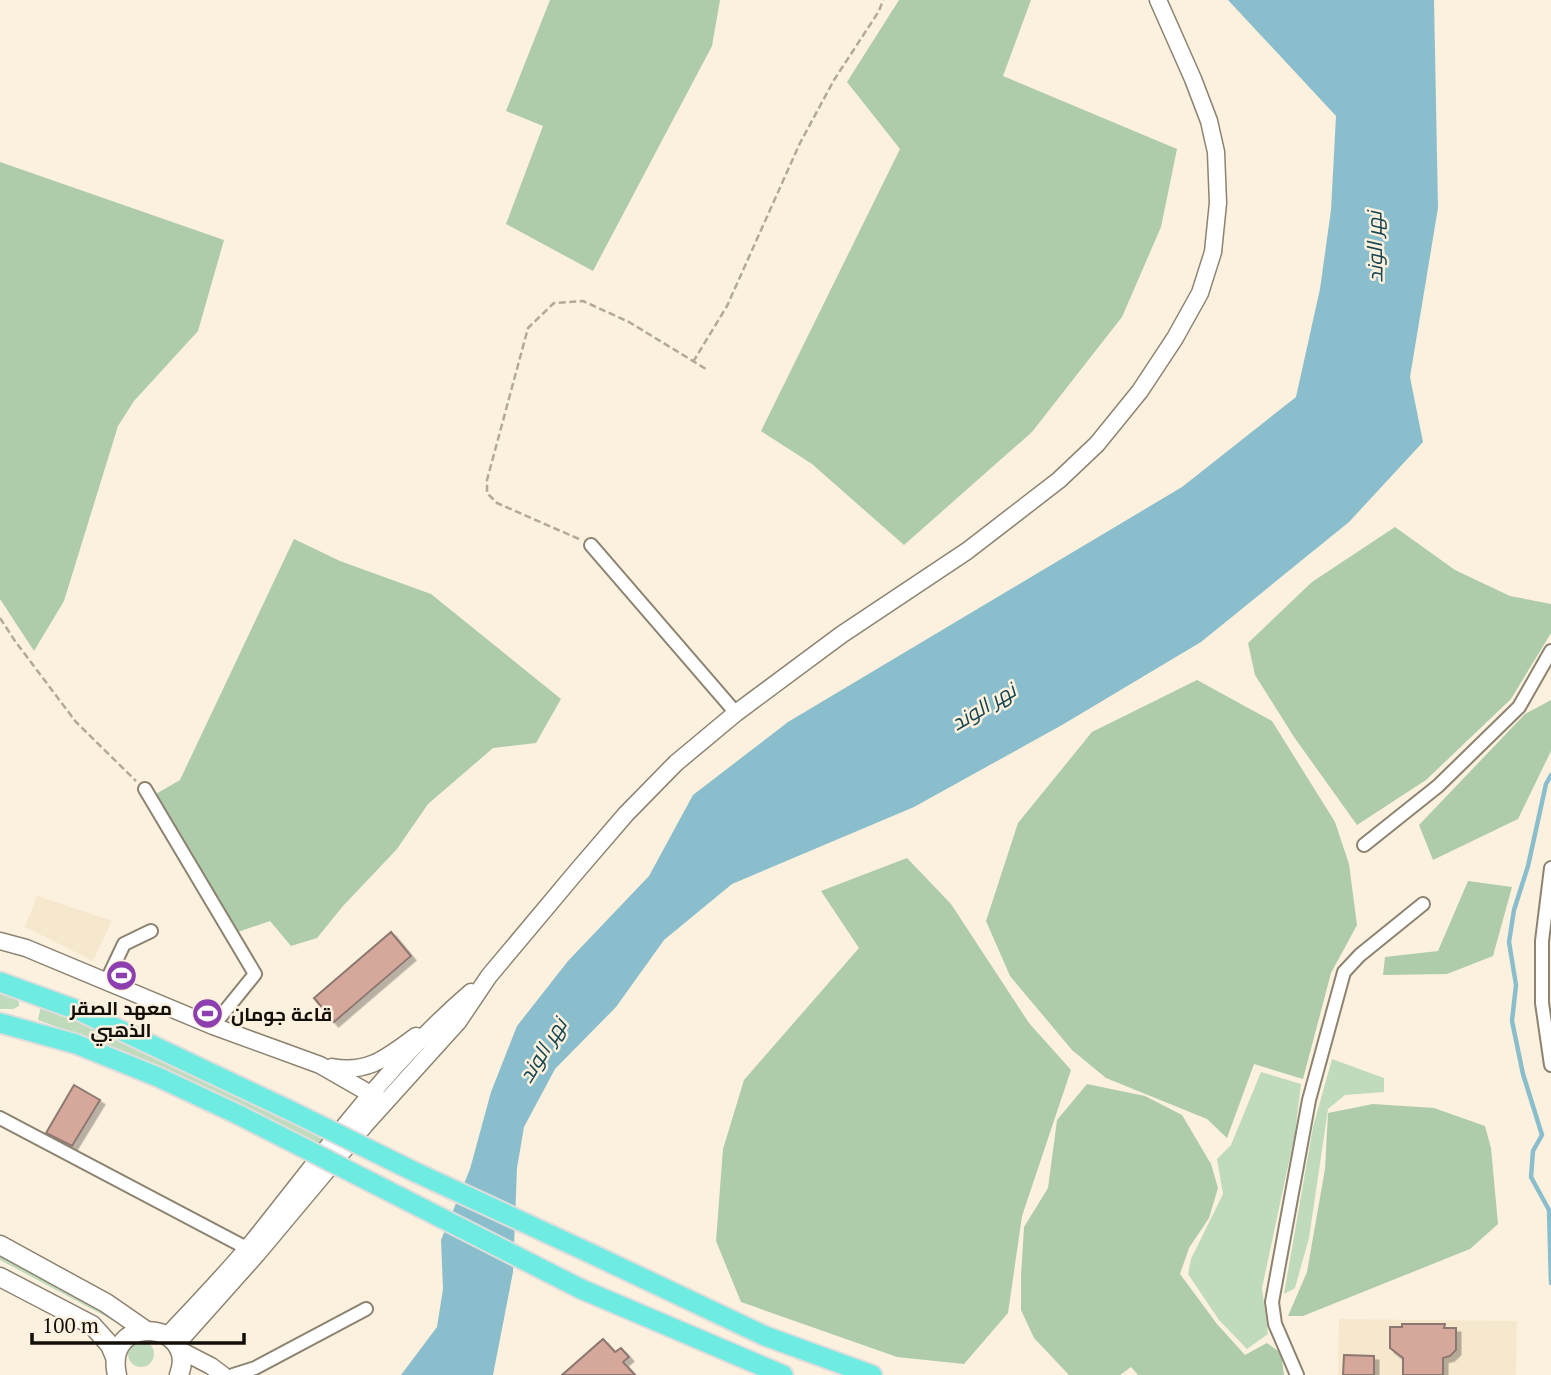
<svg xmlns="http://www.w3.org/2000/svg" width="1551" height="1375" font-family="'PT Serif',Cairo,serif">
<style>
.built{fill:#f6e8cd}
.green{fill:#c0dabc}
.forest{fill:#aeccaa}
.water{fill:#8abecc}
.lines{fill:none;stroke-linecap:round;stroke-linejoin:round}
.stream{stroke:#8abecc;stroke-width:4.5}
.building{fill:#d6a89b;stroke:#8c7771;stroke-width:2;filter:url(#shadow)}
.minor-casing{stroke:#8c8371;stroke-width:16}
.tertiary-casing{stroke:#8c8371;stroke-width:19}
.secondary-casing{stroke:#8c8371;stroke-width:21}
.primary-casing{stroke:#dedddc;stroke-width:23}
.path{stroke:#b1a99a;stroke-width:2.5;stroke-dasharray:7 3.5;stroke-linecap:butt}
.minor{stroke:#fff;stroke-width:12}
.tertiary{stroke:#fff;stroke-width:16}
.secondary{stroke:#fff;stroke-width:18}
.primary{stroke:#6fece2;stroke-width:19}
.primary-bridge-casing{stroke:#dedddc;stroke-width:23;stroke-linecap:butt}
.primary-bridge{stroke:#6fece2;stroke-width:19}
.labels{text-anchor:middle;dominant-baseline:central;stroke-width:5;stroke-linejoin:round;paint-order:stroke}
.poi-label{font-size:19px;font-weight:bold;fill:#120e08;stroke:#fbf1de}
.water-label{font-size:21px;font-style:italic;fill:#164550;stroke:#fbf1de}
</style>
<defs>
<filter id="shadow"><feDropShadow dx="4.5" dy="4.5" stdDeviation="0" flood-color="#0004"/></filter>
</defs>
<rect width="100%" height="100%" fill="#fbf1de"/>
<!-- built -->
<path class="built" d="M 37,896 L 112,921 L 93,961 L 25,927 Z
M 1339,1319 L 1517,1321 L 1516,1375 L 1338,1375 Z"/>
<!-- green -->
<path class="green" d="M 0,989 C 9,992 20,993 19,1006 L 13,1009 L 0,1009 Z
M 42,1001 L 190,1071 L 340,1146 L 335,1155 L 191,1082 L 103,1044 L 38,1020 Z
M 1332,1059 L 1384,1078 L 1384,1092 L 1345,1095 L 1328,1109 L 1309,1238 L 1295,1288 L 1284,1294 L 1313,1127 Z
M 1261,1072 L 1301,1084 L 1295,1133 L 1262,1288 L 1268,1334 L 1247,1349 L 1219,1320 L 1188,1274 L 1191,1259 L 1223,1194 L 1217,1159 L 1231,1145 Z
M 0,1255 L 116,1318 L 118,1323 L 0,1260 Z
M128 1354a13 13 0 1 1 26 0a13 13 0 1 1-26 0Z"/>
<!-- forest -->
<path class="forest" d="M 550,0 L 720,0 L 712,46 L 593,271 L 506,224 L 543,126 L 506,111 Z
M 899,0 L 1031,0 L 1003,76 L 1177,149 L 1161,227 L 1122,317 L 1032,432 L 904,545 L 812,464 L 761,431 L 900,149 L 847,82 Z
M 0,162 L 224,240 L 198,331 L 134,401 L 118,426 L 64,601 L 34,651 L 0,599 Z
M 1395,527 L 1455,570 L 1510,596 L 1551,604 L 1551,633 L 1511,699 L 1426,780 L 1357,825 L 1294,737 L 1255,675 L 1248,643 L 1312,582 Z
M 294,539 L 340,561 L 431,594 L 561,699 L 536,743 L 493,748 L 428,804 L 397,849 L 343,906 L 317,938 L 291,946 L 270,921 L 232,934 L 156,814 L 156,794 L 180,780 Z
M 1197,680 L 1272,721 L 1335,822 L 1349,864 L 1357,925 L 1331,973 L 1303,1079 L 1254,1064 L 1227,1138 L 1207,1119 L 1106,1078 L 1072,1050 L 1010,976 L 986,921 L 1018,823 L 1092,732 Z
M 1551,700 L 1551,751 L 1518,819 L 1433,860 L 1419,825 L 1525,714 Z
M 907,858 L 951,904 L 1029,1023 L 1071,1070 L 1022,1216 L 1008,1313 L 964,1364 L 897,1357 L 741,1302 L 716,1241 L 723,1149 L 744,1080 L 859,948 L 821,891 Z
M 1468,881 L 1512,887 L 1493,956 L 1447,974 L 1383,975 L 1385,957 L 1438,951 Z
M 1087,1084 L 1145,1096 L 1182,1115 L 1211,1164 L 1218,1188 L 1209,1218 L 1189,1248 L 1180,1274 L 1217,1324 L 1245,1355 L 1267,1343 L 1281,1353 L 1284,1375 L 1138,1375 L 1131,1367 L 1120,1375 L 1069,1375 L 1034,1338 L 1021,1310 L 1021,1276 L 1024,1227 L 1048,1188 L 1057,1120 Z
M 1373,1104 L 1434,1108 L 1485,1126 L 1491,1148 L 1498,1224 L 1470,1249 L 1303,1316 L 1288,1316 L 1307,1272 L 1325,1169 L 1328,1113 Z"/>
<!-- water -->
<path class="water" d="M 1228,0 L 1434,0 L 1438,208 L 1410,377 L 1423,442 L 1349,522 L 1201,642 L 1062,725 L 914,807 L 732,884 L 664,940 L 616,1007 L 555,1069 L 524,1127 L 517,1168 L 513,1272 L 493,1375 L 401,1375 L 437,1327 L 443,1289 L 441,1240 L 470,1169 L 491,1092 L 517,1026 L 568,961 L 649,876 L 693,795 L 788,722 L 1182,487 L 1296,397 L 1320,289 L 1331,210 L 1336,116 Z"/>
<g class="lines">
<!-- stream -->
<path class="stream" d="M 1551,775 L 1546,784 L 1528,866 L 1514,910 L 1509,942 L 1516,985 L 1512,1021 L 1523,1074 L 1542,1135 L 1533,1151 L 1531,1177 L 1549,1210 L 1551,1283"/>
</g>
<!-- building -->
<path class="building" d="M 391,932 L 411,956 L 334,1022 L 314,998 Z
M 74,1085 L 100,1100 L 72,1146 L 46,1133 Z
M 1402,1324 L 1445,1324 L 1444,1328 L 1456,1328 L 1456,1350 L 1450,1356 L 1443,1358 L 1443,1375 L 1403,1375 L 1403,1358 L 1390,1348 L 1390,1327 L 1402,1327 Z
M 603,1339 L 615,1352 L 621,1348 L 629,1357 L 623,1362 L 635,1375 L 562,1375 Z
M 1344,1355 L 1374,1356 L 1374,1375 L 1343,1375 Z"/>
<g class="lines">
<defs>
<path id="minor" d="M 591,545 L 736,713
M 145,789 L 255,974 L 213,1026
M 1364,845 L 1438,786 L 1519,707 L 1551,651
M 1551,868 L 1542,941 L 1542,1003 L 1551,1065
M 106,982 L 124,944 L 151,931
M 0,1118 L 254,1252
M 233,1375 L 255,1368 L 366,1309
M 1297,1375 L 1275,1324 L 1272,1302 L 1309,1100 L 1344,972 L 1360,955 L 1423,904"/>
<path id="tertiary" d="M 0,941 L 26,948 L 213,1026 L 320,1065 L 381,1100
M 332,1067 C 369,1074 388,1056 416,1036
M 167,1336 C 195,1306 224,1276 250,1245 C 320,1158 386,1065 471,992
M 176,1345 L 257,1254 L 365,1125 L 458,1022 L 489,976 L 577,871 L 626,814 L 676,763 L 736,713 L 841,635 L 967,551 L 1059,480 L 1097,444 L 1140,391 L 1175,338 L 1200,293 L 1213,252 L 1218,203 L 1216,152 L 1209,121 L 1193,79 L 1158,0
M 178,1349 L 211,1366 L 223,1375"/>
<path id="secondary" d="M 0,1245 L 106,1303 L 145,1330
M 0,1277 L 92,1325 L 110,1345 L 115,1357
M 117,1375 C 103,1312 199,1321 179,1375"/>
<path id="primary" d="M 0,982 L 80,1011 L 291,1111
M 0,1023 L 76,1044 L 158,1077 L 239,1115
M 594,1255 L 765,1336 L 872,1375
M 581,1289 L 783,1375"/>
</defs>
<!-- minor casing -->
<use href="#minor" class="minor-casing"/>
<!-- tertiary casing -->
<use href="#tertiary" class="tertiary-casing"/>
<!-- secondary casing -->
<use href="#secondary" class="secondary-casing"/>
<!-- primary casing -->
<use href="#primary" class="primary-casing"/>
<!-- path -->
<path class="path" d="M 693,362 L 727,306 L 800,143 L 834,80 L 879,11 L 883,0
M 579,539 L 497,503 L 487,493 L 487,480 L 528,328 L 554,303 L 583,301 L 629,322 L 706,369
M 0,618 L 15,641 L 76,722 L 136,781"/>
<!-- minor -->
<use href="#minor" class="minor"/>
<!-- tertiary -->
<use href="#tertiary" class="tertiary"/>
<!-- secondary -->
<use href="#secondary" class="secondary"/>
<!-- primary -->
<use href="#primary" class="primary"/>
<defs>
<path id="primary-bridge" d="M 291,1111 L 415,1172 L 594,1255
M 239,1115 L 581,1289"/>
</defs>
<!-- primary-bridge casing -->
<use href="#primary-bridge" class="primary-bridge-casing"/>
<!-- primary-bridge -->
<use href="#primary-bridge" class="primary-bridge"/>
</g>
<!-- icons -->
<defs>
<symbol id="stadium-disc" viewBox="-11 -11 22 22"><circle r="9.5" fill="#8d3fb0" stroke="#fbf1de"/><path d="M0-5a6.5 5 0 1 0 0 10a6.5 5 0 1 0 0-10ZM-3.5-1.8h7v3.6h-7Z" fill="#fff"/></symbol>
</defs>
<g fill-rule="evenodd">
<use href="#stadium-disc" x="104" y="958" width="35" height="35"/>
<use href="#stadium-disc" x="190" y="996" width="35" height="35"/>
</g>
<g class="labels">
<!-- poi labels -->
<g class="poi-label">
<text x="121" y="1007">معهد الصقر<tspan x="121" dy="22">الذهبي</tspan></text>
<text x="231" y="1013" text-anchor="start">قاعة جومان</text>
</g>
<!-- water labels -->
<g class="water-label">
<text transform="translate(1374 247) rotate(-91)">نهر الوند</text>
<text transform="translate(983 706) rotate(-31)">نهر الوند</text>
<text transform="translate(542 1050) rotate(-58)">نهر الوند</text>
</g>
</g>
<!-- scale -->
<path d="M32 1333v10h212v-10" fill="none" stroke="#120e08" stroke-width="3.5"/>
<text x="42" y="1333" font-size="21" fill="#120e08" stroke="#fbf1de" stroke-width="5" paint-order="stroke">100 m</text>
</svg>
